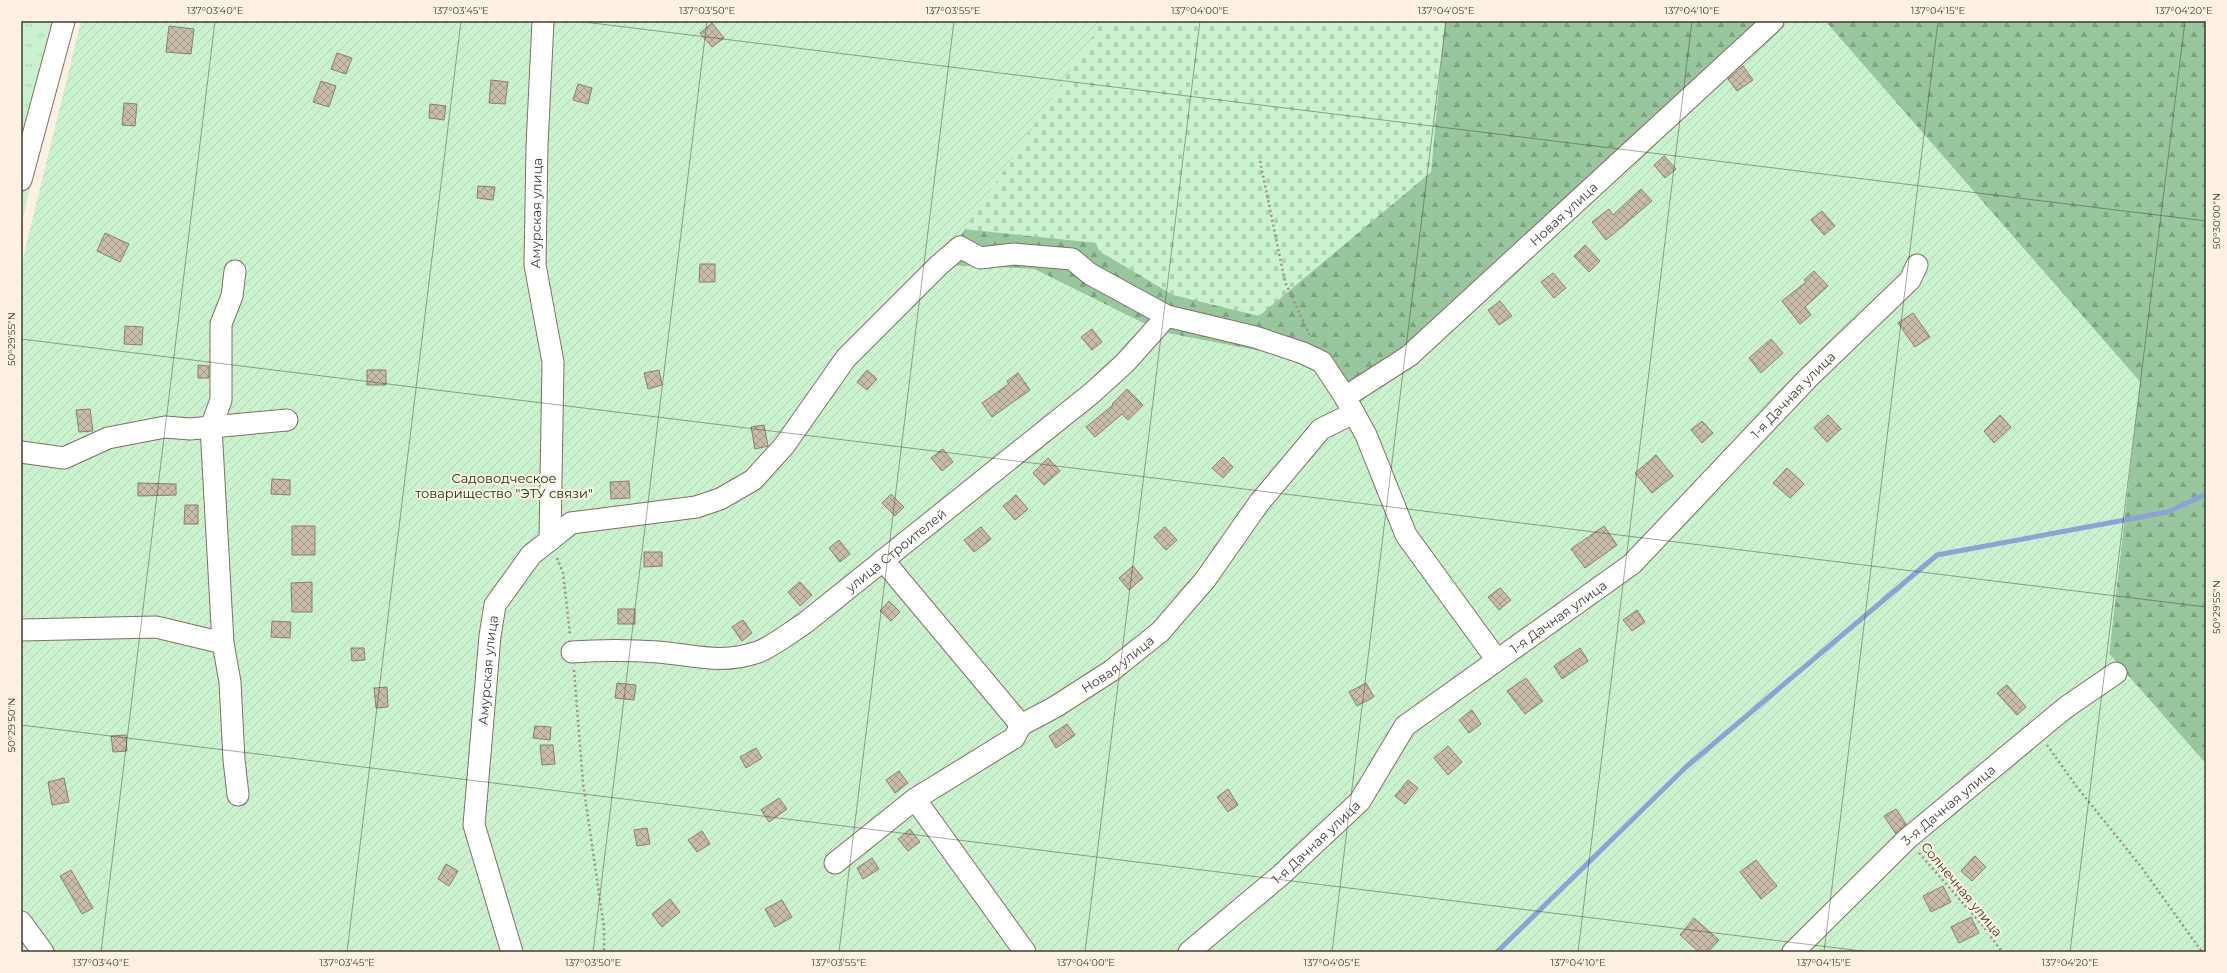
<svg xmlns="http://www.w3.org/2000/svg" width="2227" height="973" font-family="Montserrat,sans-serif">
<style>
.grass{fill:url(#grass-tufts)}
.forest{fill:url(#forest-firs)}
.cemetery{fill:url(#cemetery-stones)}
.garden{fill:url(#garden-furrows)}
.lines{fill:none;stroke-linecap:round;stroke-linejoin:round}
.stream{stroke:#8ca4d5;stroke-width:5}
.building{fill:url(#building-cross-hatch);stroke:#8b7f6f}
.minor-casing{stroke:#7e7062;stroke-width:23}
.path{stroke:#9c9289;stroke-width:2.5;stroke-dasharray:2 3;stroke-linecap:butt}
.minor{stroke:#fff;stroke-width:21}
.ticks{fill:none;stroke:#413b34;stroke-width:1;stroke-opacity:0.45}
.labels{text-anchor:middle;dominant-baseline:central;stroke-width:4;stroke-linejoin:round;paint-order:stroke}
.street-label{font-size:13px;fill:#413b34;stroke:#fef1e4}
.park-label{font-size:13px;fill:#033b14;stroke:#fef1e4}
.neatline{fill:none;stroke:#413b34;stroke-width:1.5}
.ticks-label{font-size:10px;text-anchor:middle;fill:#413b34}
</style>
<defs>
<pattern id="grass-tufts" width="24" height="20" patternUnits="userSpaceOnUse"><rect width="24" height="20" fill="#caf2ce"/><path d="M3 7l-1-3M5 7V3M7 7l1-3M15 17l-1-3M17 17v-4M19 17l1-3" fill="none" stroke="#afd0b2"/></pattern>
<pattern id="forest-firs" width="22" height="20" patternUnits="userSpaceOnUse"><rect width="22" height="20" fill="#98c79e"/><path d="M5 1l3.5 6h-7zM16 11l3.5 6h-7z" fill="#7ea382"/></pattern>
<pattern id="cemetery-stones" width="16" height="16" patternUnits="userSpaceOnUse"><rect width="16" height="16" fill="#caf2ce"/><path d="M2 7V4a2 2 0 0 1 4 0v3zM10 15v-3a2 2 0 0 1 4 0v3z" fill="#afd0b2"/></pattern>
<pattern id="garden-furrows" width="10" height="10" patternUnits="userSpaceOnUse"><rect width="10" height="10" fill="#caf2ce"/><path d="M-1 1l2-2M0 10L10 0M9 11l2-2" fill="none" stroke="#afd0b2"/></pattern>
<pattern id="building-cross-hatch" width="8" height="8" patternUnits="userSpaceOnUse"><rect width="8" height="8" fill="#c8bbaa"/><path d="M0 0l8 8M0 8l8-8" fill="none" stroke="#a4998b"/></pattern>
</defs>
<rect width="100%" height="100%" fill="#fef1e4"/>
<!-- grass -->
<path class="grass" d="M 21,21 L 69,21 L 46,112 L 21,228 Z"/>
<!-- forest -->
<path class="forest" d="M 872,21 L 1772,21 L 1359,404 L 1302,359 L 1161,332 L 1034,269 L 941,265 Z
M 1825,21 L 2206,21 L 2206,764 L 2109,654 L 2140,382 Z"/>
<!-- cemetery -->
<path class="cemetery" d="M 950,21 L 1445,21 L 1431,172 L 1259,316 L 1173,295 L 1099,251 L 1096,243 L 963,229 Z"/>
<!-- garden -->
<path class="garden" d="M 81,21 L 1103,21 L 941,265 L 1034,269 L 1161,332 L 1302,359 L 1359,404 L 1772,21 L 1825,21 L 2140,382 L 2109,654 L 2206,764 L 2206,952 L 21,952 L 21,266 Z"/>
<g class="lines">
<!-- stream -->
<path class="stream" d="M 1497,952 L 1686,767 L 1937,555 L 2168,512 L 2206,494"/>
</g>
<!-- building -->
<path class="building" d="M 712,23 L 724,38 L 712,47 L 700,33 Z
M 169,26 L 194,29 L 191,54 L 166,52 Z
M 337,53 L 352,58 L 346,74 L 331,69 Z
M 1743,66 L 1753,80 L 1737,91 L 1728,79 Z
M 491,80 L 508,82 L 505,104 L 489,103 Z
M 321,81 L 336,86 L 329,107 L 313,102 Z
M 578,84 L 592,88 L 588,104 L 573,100 Z
M 124,103 L 137,104 L 135,126 L 122,125 Z
M 430,104 L 446,106 L 444,120 L 429,118 Z
M 1664,156 L 1676,169 L 1665,178 L 1654,165 Z
M 478,186 L 495,187 L 493,200 L 477,198 Z
M 1641,189 L 1652,201 L 1606,240 L 1592,222 L 1609,209 L 1613,215 Z
M 1822,211 L 1835,226 L 1824,235 L 1811,220 Z
M 105,233 L 129,244 L 120,262 L 97,251 Z
M 1585,245 L 1600,261 L 1589,272 L 1574,256 Z
M 700,264 L 715,264 L 715,282 L 699,282 Z
M 1814,271 L 1828,286 L 1805,307 L 1811,315 L 1800,324 L 1782,301 L 1806,282 L 1804,280 Z
M 1553,273 L 1566,288 L 1554,298 L 1541,282 Z
M 1500,301 L 1512,316 L 1499,325 L 1488,310 Z
M 1913,313 L 1930,337 L 1915,347 L 1898,323 Z
M 125,326 L 143,327 L 142,345 L 124,344 Z
M 1092,329 L 1102,342 L 1092,350 L 1081,337 Z
M 1771,339 L 1783,353 L 1761,373 L 1749,358 Z
M 198,365 L 209,366 L 209,378 L 198,378 Z
M 367,370 L 386,370 L 386,385 L 367,385 Z
M 659,370 L 662,385 L 648,389 L 644,373 Z
M 867,370 L 877,379 L 867,390 L 857,382 Z
M 1018,373 L 1030,390 L 992,417 L 982,403 L 1009,384 L 1007,381 Z
M 1127,389 L 1143,405 L 1128,420 L 1122,414 L 1095,437 L 1086,427 L 1113,405 L 1112,404 Z
M 90,409 L 93,431 L 79,432 L 76,410 Z
M 1828,415 L 1841,429 L 1827,442 L 1814,428 Z
M 2000,415 L 2011,427 L 1994,443 L 1984,431 Z
M 1702,421 L 1713,433 L 1702,443 L 1691,430 Z
M 764,425 L 768,446 L 755,449 L 751,427 Z
M 943,449 L 953,462 L 942,471 L 931,458 Z
M 1656,455 L 1673,476 L 1652,493 L 1635,473 Z
M 1223,457 L 1233,467 L 1223,478 L 1212,468 Z
M 1048,458 L 1060,471 L 1044,485 L 1033,473 Z
M 1787,468 L 1804,484 L 1790,498 L 1773,483 Z
M 272,479 L 290,480 L 290,495 L 271,494 Z
M 629,481 L 630,498 L 611,499 L 610,482 Z
M 138,483 L 176,484 L 176,495 L 138,496 Z
M 891,494 L 904,507 L 895,516 L 882,503 Z
M 1016,495 L 1028,509 L 1015,520 L 1003,506 Z
M 185,505 L 198,505 L 198,524 L 184,524 Z
M 292,526 L 315,526 L 315,555 L 292,555 Z
M 1604,526 L 1617,545 L 1585,568 L 1571,549 Z
M 981,527 L 991,539 L 974,552 L 964,540 Z
M 1165,527 L 1177,540 L 1166,550 L 1154,537 Z
M 839,540 L 850,554 L 840,562 L 829,548 Z
M 644,552 L 662,552 L 662,566 L 644,567 Z
M 1133,566 L 1143,578 L 1129,590 L 1119,578 Z
M 312,582 L 312,612 L 292,612 L 291,583 Z
M 800,582 L 812,595 L 800,606 L 788,592 Z
M 1500,588 L 1511,600 L 1499,610 L 1488,597 Z
M 889,601 L 900,612 L 891,621 L 880,611 Z
M 618,609 L 635,609 L 635,624 L 618,624 Z
M 1637,610 L 1645,622 L 1632,631 L 1623,620 Z
M 743,620 L 752,633 L 742,641 L 732,627 Z
M 272,621 L 291,622 L 290,638 L 271,637 Z
M 351,648 L 364,648 L 365,660 L 352,661 Z
M 1580,648 L 1588,661 L 1562,679 L 1554,666 Z
M 1526,678 L 1543,701 L 1525,714 L 1507,691 Z
M 617,683 L 636,685 L 634,700 L 615,698 Z
M 1366,683 L 1374,697 L 1357,706 L 1349,692 Z
M 2007,685 L 2026,707 L 2017,715 L 1997,693 Z
M 387,687 L 388,707 L 376,708 L 374,688 Z
M 1472,710 L 1481,724 L 1469,733 L 1459,720 Z
M 1067,724 L 1075,735 L 1056,748 L 1049,736 Z
M 535,726 L 551,727 L 550,740 L 533,738 Z
M 126,735 L 127,751 L 113,752 L 111,736 Z
M 540,745 L 553,745 L 555,764 L 542,765 Z
M 1448,746 L 1462,762 L 1448,775 L 1434,758 Z
M 756,748 L 762,758 L 746,768 L 740,757 Z
M 899,771 L 908,783 L 895,793 L 886,780 Z
M 64,778 L 69,802 L 52,805 L 48,782 Z
M 1408,780 L 1418,788 L 1405,804 L 1395,796 Z
M 1228,789 L 1238,805 L 1228,812 L 1217,797 Z
M 779,798 L 787,809 L 769,822 L 761,810 Z
M 1896,809 L 1906,824 L 1896,834 L 1884,816 Z
M 647,828 L 650,844 L 637,846 L 634,830 Z
M 910,829 L 920,842 L 908,851 L 898,839 Z
M 702,831 L 710,844 L 697,852 L 688,840 Z
M 1975,856 L 1986,867 L 1972,881 L 1961,871 Z
M 872,858 L 879,869 L 863,879 L 857,868 Z
M 1756,860 L 1777,886 L 1761,899 L 1740,872 Z
M 446,864 L 458,871 L 449,886 L 438,879 Z
M 71,870 L 93,908 L 82,914 L 60,876 Z
M 1943,886 L 1951,902 L 1931,912 L 1923,896 Z
M 670,899 L 680,912 L 662,927 L 652,914 Z
M 782,900 L 792,917 L 775,927 L 765,909 Z
M 1971,917 L 1979,933 L 1959,943 L 1951,927 Z
M 1694,918 L 1719,940 L 1708,952 L 1699,952 L 1680,935 Z"/>
<g class="lines">
<defs>
<g id="minor">
<path d="M 21,180 L 64,21"/>
<path d="M 235,271 L 232,296 L 221,324 L 221,400 L 211,427 L 223,643 L 230,682 L 234,760 L 238,795"/>
<path id="s1" d="M 1345,397 L 1409,356 L 1773,21"/>
<path d="M 21,452 L 64,458 L 108,438 L 165,427 L 190,429 L 287,420"/>
<path d="M 550,540 L 571,523 L 696,507 L 720,499 L 753,480 L 784,446 L 846,358 L 939,265 L 960,247 L 980,258 L 1014,254 L 1072,259 L 1090,274 L 1167,316 L 1255,337 L 1303,353 L 1322,362 L 1345,397 L 1366,435 L 1406,535 L 1497,660"/>
<path d="M 883,560 L 1021,725"/>
<path d="M 21,630 L 156,627 L 223,643"/>
<path id="s2" d="M 572,652 C 601,650 629,650 658,652 C 695,655 720,665 758,652 C 772,647 791,632 805,623 L 1092,393 L 1125,363 L 1167,316"/>
<path d="M 915,799 L 1025,952"/>
<path id="s3" d="M 835,863 L 915,799 L 1014,738 L 1021,725 L 1055,707 L 1111,671 L 1160,632 L 1205,580 L 1259,503 L 1321,429 L 1354,413"/>
<path d="M 21,922 L 43,952"/>
<path id="s4" d="M 512,952 L 474,825 L 490,636 L 495,605 L 531,555 L 550,540 L 553,362 L 535,265 L 537,146 L 543,21"/>
<path id="s5" d="M 1189,952 L 1281,875 L 1360,801 L 1405,726 L 1632,564 L 1808,378 L 1910,280 L 1917,265"/>
<path id="s6" d="M 1793,952 L 1907,839 L 2065,708 L 2116,673"/>
</g>
</defs>
<!-- minor casing -->
<use href="#minor" class="minor-casing"/>
<!-- path -->
<path class="path" d="M 1260,161 L 1285,282 L 1310,336
M 557,558 L 563,573 L 570,634
M 574,670 L 583,783 L 604,928 L 604,952
M 2047,745 L 2077,787 L 2142,868 L 2202,952
M 1919,853 L 1983,926 L 2002,952"/>
<!-- minor -->
<use href="#minor" class="minor"/>
</g>
<!-- ticks -->
<path class="ticks" d="M 576,21 L 2206,221M 21,339 L 2206,607M 21,725 L 1870,952M 101,952 L 215,21M 347,952 L 461,21M 593,952 L 707,21M 839,952 L 954,21M 1085,952 L 1200,21M 1332,952 L 1446,21M 1578,952 L 1692,21M 1824,952 L 1938,21M 2070,952 L 2185,21"/>
<g class="labels">
<!-- street labels -->
<g class="street-label">
<text stroke="none"><textPath href="#s4" startOffset="768">Амурская улица</textPath></text>
<text stroke="none"><textPath href="#s1" startOffset="286">Новая улица</textPath></text>
<text stroke="none"><textPath href="#s5" startOffset="828">1-я Дачная улица</textPath></text>
<text stroke="none"><textPath href="#s2" startOffset="359">улица Строителей</textPath></text>
<text stroke="none"><textPath href="#s5" startOffset="504">1-я Дачная улица</textPath></text>
<text stroke="none"><textPath href="#s3" startOffset="348">Новая улица</textPath></text>
<text stroke="none"><textPath href="#s4" startOffset="288">Амурская улица</textPath></text>
<text stroke="none"><textPath href="#s6" startOffset="214">3-я Дачная улица</textPath></text>
<text stroke="none"><textPath href="#s5" startOffset="168">1-я Дачная улица</textPath></text>
<text transform="translate(1962 889) rotate(50)">Солнечная улица</text>
</g>
<!-- park labels -->
<g class="park-label">
<text x="504" y="478">Садоводческое<tspan x="504" dy="15">товарищество "ЭТУ связи"</tspan></text>
</g>
</g>
<!-- border -->
<rect width="2227" height="973" fill="none" stroke="#fef1e4" stroke-width="44"/>
<rect x="22" y="22" width="2183" height="929" class="neatline"/>
<g class="ticks-label">
<text x="215" y="14">137°03'40"E</text>
<text x="461" y="14">137°03'45"E</text>
<text x="707" y="14">137°03'50"E</text>
<text x="953" y="14">137°03'55"E</text>
<text x="1200" y="14">137°04'00"E</text>
<text x="1446" y="14">137°04'05"E</text>
<text x="1692" y="14">137°04'10"E</text>
<text x="1938" y="14">137°04'15"E</text>
<text x="2184" y="14">137°04'20"E</text>
<text transform="translate(2216 221) rotate(-90)" y="4">50°30'00"N</text>
<text transform="translate(11 339) rotate(-90)" y="4">50°29'55"N</text>
<text transform="translate(2216 607) rotate(-90)" y="4">50°29'55"N</text>
<text transform="translate(11 725) rotate(-90)" y="4">50°29'50"N</text>
<text x="101" y="966">137°03'40"E</text>
<text x="347" y="966">137°03'45"E</text>
<text x="593" y="966">137°03'50"E</text>
<text x="839" y="966">137°03'55"E</text>
<text x="1086" y="966">137°04'00"E</text>
<text x="1332" y="966">137°04'05"E</text>
<text x="1578" y="966">137°04'10"E</text>
<text x="1824" y="966">137°04'15"E</text>
<text x="2070" y="966">137°04'20"E</text>
</g>
</svg>
